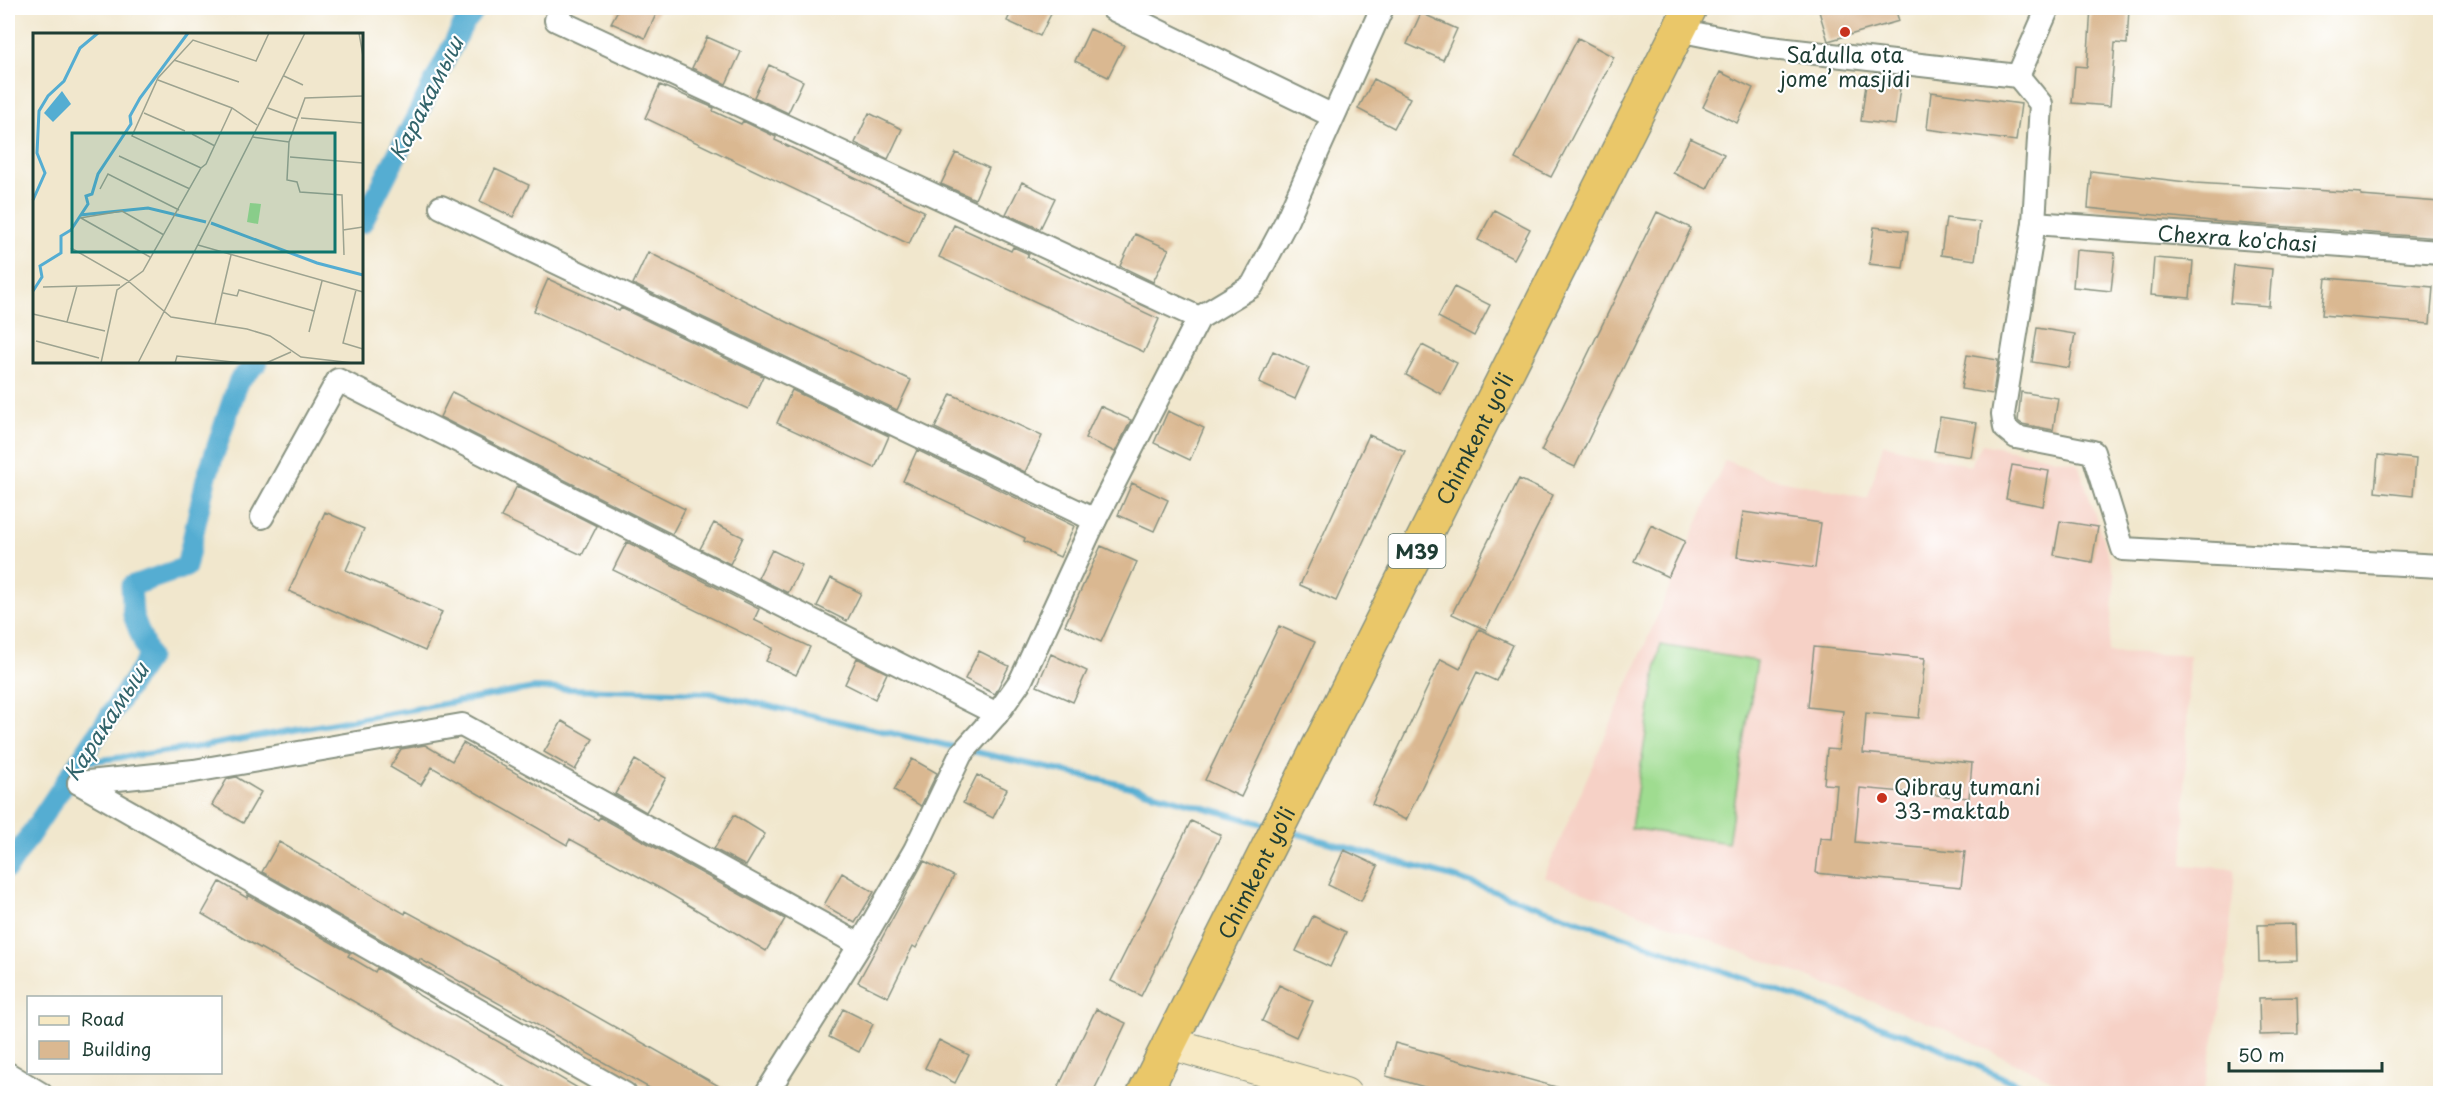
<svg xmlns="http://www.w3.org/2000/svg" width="2448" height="1101" font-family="'Playpen Sans',sans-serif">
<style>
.built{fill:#f6d1c6}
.pitch{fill:#9fdc90;stroke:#5f8c62;stroke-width:1.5}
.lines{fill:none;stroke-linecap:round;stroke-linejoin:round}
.stream{stroke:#54add2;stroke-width:6}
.canal{stroke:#54add2;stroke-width:21}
.building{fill:#dab891}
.street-casing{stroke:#889280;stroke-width:26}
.secondary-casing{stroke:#889280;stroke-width:34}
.highway-casing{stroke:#889280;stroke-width:36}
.street{stroke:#fff;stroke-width:22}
.secondary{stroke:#f7e9c3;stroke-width:32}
.highway{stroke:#eac769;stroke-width:33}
.poi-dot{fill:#c8321e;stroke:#fff;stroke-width:2}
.labels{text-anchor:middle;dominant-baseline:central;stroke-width:4.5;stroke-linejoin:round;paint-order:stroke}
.shield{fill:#fff;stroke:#627771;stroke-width:1.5}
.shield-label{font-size:20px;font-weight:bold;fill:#1f3d34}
.poi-label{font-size:21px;fill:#1f3d34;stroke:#fff}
.street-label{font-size:21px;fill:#1f3d34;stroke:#fff}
.water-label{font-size:22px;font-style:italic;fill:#32646b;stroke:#fff}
.inset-river{fill:none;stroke:#54add2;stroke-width:3}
.inset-road{fill:none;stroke:#9da390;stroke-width:1.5}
.view{fill:#0f766e;fill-opacity:0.15;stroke:#0f766e;stroke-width:3}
.inset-edge{fill:none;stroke:#1f3d34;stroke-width:3}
</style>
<rect width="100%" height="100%" fill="#fff"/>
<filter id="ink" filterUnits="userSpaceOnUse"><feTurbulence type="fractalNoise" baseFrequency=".0167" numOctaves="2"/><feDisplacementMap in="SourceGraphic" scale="12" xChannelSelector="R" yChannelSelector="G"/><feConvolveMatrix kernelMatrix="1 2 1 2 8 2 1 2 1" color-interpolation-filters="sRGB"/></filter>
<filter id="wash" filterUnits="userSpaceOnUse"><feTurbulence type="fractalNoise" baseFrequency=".008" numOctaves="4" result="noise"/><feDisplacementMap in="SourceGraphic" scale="24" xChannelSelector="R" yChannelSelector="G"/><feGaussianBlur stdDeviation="1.35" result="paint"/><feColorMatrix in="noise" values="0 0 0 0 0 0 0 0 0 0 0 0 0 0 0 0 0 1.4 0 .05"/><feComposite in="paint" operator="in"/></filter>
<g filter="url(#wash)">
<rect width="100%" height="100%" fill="#f1e7cd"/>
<!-- built -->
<path class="built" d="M 1883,444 L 1970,466 L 1982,444 L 2078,463 L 2115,576 L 2108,653 L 2189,655 L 2183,865 L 2235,869 L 2226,979 L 2203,1093 L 2079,1093 L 1942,1028 L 1544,877 L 1725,460 L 1770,478 L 1868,498 Z"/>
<!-- pitch -->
<path class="pitch" d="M 1660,645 L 1757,661 L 1728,843 L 1631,828 Z"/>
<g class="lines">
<!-- stream -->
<path class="stream" d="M 972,751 L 1119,784 L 1267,825
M 78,763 L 192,748 L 534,688 L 710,693 L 959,748
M 1288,831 L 1456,878 L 1931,1044 L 2038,1094"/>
<!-- canal -->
<path class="canal" d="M 362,223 L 464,23 L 477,8
M 8,868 L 149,657 L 133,615 L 131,586 L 186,567 L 206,479 L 239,380 L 258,362"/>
</g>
<g id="blocks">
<!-- building -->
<path class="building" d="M 619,8 L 659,8 L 645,38 L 611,23 Z
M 1013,8 L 1054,8 L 1040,36 L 1007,21 Z
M 1818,8 L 1895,8 L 1899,21 L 1828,41 Z
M 2091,8 L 2129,8 L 2127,44 L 2115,43 L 2110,106 L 2072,103 L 2075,66 L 2087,67 Z
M 1421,13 L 1457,29 L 1443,60 L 1407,44 Z
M 1090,29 L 1124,45 L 1108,77 L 1075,61 Z
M 707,37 L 741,52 L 726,84 L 692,68 Z
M 1578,38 L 1614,57 L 1551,177 L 1515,159 Z
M 769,65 L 803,81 L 788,113 L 754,97 Z
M 1720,72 L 1753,88 L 1737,123 L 1703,107 Z
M 1374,79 L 1410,98 L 1394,128 L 1358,109 Z
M 1866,84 L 1900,88 L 1895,125 L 1861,121 Z
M 660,85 L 714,108 L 713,111 L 741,124 L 743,121 L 776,137 L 775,140 L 924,211 L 909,244 L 645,118 Z
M 1931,92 L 2021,104 L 2016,141 L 1927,129 Z
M 869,113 L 902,129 L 888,159 L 855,143 Z
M 1690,138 L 1724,154 L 1707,189 L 1673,173 Z
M 956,153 L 989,168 L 975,199 L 941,184 Z
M 495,169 L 529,185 L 513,217 L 480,201 Z
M 2091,171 L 2195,183 L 2361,193 L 2361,196 L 2440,202 L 2440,238 L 2221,222 L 2088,208 Z
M 1022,182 L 1055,198 L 1040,229 L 1006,214 Z
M 1494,210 L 1530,229 L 1514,259 L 1478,240 Z
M 1657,212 L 1691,228 L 1575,467 L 1541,451 Z
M 1946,218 L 1980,222 L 1975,260 L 1941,255 Z
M 954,225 L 1011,251 L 1013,247 L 1029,254 L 1027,257 L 1159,319 L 1144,352 L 939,257 Z
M 1874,227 L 1908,231 L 1903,268 L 1869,264 Z
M 1135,234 L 1169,249 L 1153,282 L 1120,266 Z
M 2076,250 L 2115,253 L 2111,291 L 2073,287 Z
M 648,252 L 797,327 L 911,380 L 897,410 L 633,284 Z
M 2154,258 L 2193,261 L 2190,298 L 2151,295 Z
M 2234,265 L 2272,269 L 2269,306 L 2230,303 Z
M 2326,278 L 2433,287 L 2430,324 L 2322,315 Z
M 548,279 L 619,311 L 621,308 L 763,376 L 748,409 L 534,311 Z
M 1454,287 L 1490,305 L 1474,336 L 1438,317 Z
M 2037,328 L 2075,334 L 2069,368 L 2032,362 Z
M 1422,345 L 1457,363 L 1441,394 L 1406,375 Z
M 1273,351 L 1309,368 L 1295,399 L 1259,383 Z
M 1967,355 L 1998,360 L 1993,394 L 1961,389 Z
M 792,390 L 889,436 L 875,468 L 777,423 Z
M 452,392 L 685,509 L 672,534 L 440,417 Z
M 2021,392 L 2058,398 L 2053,430 L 2022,424 L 2018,421 Z
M 951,394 L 1042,436 L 1025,472 L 935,428 Z
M 1100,406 L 1131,420 L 1115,452 L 1085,438 Z
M 1168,411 L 1204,428 L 1190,460 L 1154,443 Z
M 1940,417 L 1977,423 L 1971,457 L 1934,451 Z
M 1369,435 L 1405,451 L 1336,601 L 1300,585 Z
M 917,450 L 1074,526 L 1060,557 L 1024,541 L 1025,538 L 903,481 Z
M 2378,455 L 2416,459 L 2413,496 L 2375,492 Z
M 2012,465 L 2049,471 L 2043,506 L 2006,499 Z
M 1519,479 L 1553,495 L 1486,630 L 1452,614 Z
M 1132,483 L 1168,500 L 1154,531 L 1118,515 Z
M 517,486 L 597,526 L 582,555 L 501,517 Z
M 325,512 L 364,529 L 346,570 L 442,612 L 425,651 L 289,591 Z
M 1743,512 L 1821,523 L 1815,568 L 1737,557 Z
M 2060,521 L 2098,527 L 2092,562 L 2054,555 Z
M 714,523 L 743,537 L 730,564 L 700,549 Z
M 1651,525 L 1685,541 L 1668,577 L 1634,561 Z
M 627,542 L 759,609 L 754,620 L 810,647 L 796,675 L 766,661 L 773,648 L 613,570 Z
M 1101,546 L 1137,562 L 1101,642 L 1065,625 Z
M 772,550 L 802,565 L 788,593 L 758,578 Z
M 831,578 L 861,593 L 847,621 L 817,606 Z
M 1279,626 L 1315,642 L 1241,797 L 1205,780 Z
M 1479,629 L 1513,645 L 1496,681 L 1477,672 L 1406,820 L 1372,804 L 1441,659 L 1460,669 Z
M 1814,647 L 1925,658 L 1919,718 L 1866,713 L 1863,753 L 1972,763 L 1969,798 L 1860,788 L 1855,842 L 1965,852 L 1961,887 L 1816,873 L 1820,838 L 1832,839 L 1837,785 L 1824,784 L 1827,749 L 1839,750 L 1843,711 L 1808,707 Z
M 979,651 L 1009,666 L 995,694 L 965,679 Z
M 1051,654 L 1087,671 L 1073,702 L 1037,686 Z
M 857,658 L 887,673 L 875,699 L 845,684 Z
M 562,721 L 593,739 L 575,770 L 544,752 Z
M 463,743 L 598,820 L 600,817 L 785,919 L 766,951 L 663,890 L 570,839 L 567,845 L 432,767 L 421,785 L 390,767 L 401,749 L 425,745 L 452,761 Z
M 912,759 L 937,773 L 921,806 L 894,790 Z
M 635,760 L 666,778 L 646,812 L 615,794 Z
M 977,775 L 1007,789 L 993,818 L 963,803 Z
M 236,777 L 261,792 L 243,823 L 212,805 L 227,779 Z
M 734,815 L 765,834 L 746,866 L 714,849 Z
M 1191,821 L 1221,835 L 1141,996 L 1111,981 Z
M 279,842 L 405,914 L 406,911 L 509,967 L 733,1094 L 660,1094 L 420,959 L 419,961 L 262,872 Z
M 1344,850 L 1378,866 L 1361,901 L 1328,885 Z
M 924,861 L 954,876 L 916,948 L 913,946 L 888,997 L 858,982 Z
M 842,873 L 874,892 L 855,923 L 824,905 Z
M 220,882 L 247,898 L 248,895 L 350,953 L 348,956 L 375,972 L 377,968 L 405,984 L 420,996 L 588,1094 L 516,1094 L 253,944 L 202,914 Z
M 1313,916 L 1346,932 L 1330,967 L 1296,951 Z
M 2296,924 L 2297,961 L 2259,962 L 2258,925 Z
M 1279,985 L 1313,1001 L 1296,1037 L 1262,1021 Z
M 2297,997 L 2298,1034 L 2260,1035 L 2259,998 Z
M 843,1009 L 873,1024 L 859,1052 L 829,1037 Z
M 1096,1009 L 1126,1023 L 1104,1070 L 1092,1094 L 1055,1094 Z
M 939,1040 L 969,1055 L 955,1083 L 925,1068 Z
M 1395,1043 L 1560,1088 L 1559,1094 L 1449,1094 L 1386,1076 Z"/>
</g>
</g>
<g filter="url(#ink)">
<use href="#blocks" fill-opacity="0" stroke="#889280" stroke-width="1.5"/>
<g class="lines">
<defs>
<g id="street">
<path d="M 562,8 L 556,20 L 1199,318"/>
<path d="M 2048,8 L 2018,76 L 2041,104 L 2034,223 L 2003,414 L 2005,428 L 2016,437 L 2093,452 L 2123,549 L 2440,566"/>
<path d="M 1113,9 L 1333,116"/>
<path d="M 1678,30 L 1762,47 L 2018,76"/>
<path d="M 441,207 L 1095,520"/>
<path id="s1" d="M 2034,223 L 2440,252"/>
<path d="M 262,517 L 338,380 L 997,714"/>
<path d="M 79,783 L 194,771 L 462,725 L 860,945"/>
<path d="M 79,783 L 625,1094"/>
<path d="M 8,1074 L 41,1094"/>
<path d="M 766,1094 L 860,945 L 915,850 L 961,754 L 997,714 L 1021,680 L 1095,520 L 1199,318 L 1252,286 L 1286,222 L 1382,8"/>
</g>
<path id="secondary" d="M 1169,1043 L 1345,1094"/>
<g id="highway">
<path id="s2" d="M 1144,1094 L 1690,8"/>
</g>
</defs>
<!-- street casing -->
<use href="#street" class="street-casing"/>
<!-- secondary casing -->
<use href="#secondary" class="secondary-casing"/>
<!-- highway casing -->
<use href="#highway" class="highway-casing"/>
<!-- street -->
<use href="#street" class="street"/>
<!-- secondary -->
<use href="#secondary" class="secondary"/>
<!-- highway -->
<use href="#highway" class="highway"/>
</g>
</g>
<!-- markers -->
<g class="poi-dot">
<circle cx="1845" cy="32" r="6"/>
<circle cx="1882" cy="798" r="6"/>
</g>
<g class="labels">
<!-- shield labels -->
<rect class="shield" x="1388.5" y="534" width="57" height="34" rx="4.5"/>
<g class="shield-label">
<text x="1417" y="551">M39</text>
</g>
<!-- poi labels -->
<g class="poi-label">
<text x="1845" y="54">Sa’dulla ota<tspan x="1845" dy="24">jome’ masjidi</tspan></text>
<text x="1894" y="786" text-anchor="start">Qibray tumani<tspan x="1894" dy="24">33-maktab</tspan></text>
</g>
<!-- street labels -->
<g class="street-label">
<text stroke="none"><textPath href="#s1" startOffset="204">Chexra ko'chasi</textPath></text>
<text stroke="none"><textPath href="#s2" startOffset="734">Chimkent yo‘li</textPath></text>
<text stroke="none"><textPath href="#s2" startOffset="248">Chimkent yo‘li</textPath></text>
</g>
<!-- water labels -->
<g class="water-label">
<text transform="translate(425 98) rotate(-63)">Каракамыш</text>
<text transform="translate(105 721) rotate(-57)">Каракамыш</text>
</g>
</g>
<!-- overview -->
<g transform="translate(33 33)">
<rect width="330" height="330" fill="#f1e7cd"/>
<path d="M 217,170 L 228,171 L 225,191 L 214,189 Z" fill="#9fdc90"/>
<path d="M 29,58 L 38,71 L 20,89 L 11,80 Z" fill="#54add2"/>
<path class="inset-river" d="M 0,167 L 12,140 L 4,120 L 6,78 L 15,63 L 31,48 L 47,15 L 65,0M 47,182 L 115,175 L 173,189M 178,190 L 284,230 L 330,242M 0,258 L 9,244 L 7,233 L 28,220 L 28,203 L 38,197 L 55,171 L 53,163 L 59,161 L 65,141 L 98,91 L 97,83 L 107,65 L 155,0"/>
<path class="inset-road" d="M 326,0 L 330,23M 141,27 L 206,49M 251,43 L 270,52M 125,47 L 199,75 L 224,92M 235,75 L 265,86M 111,80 L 152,98M 268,85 L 330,90M 159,101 L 182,113M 220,104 L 256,109M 86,123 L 157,156M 257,124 L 330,130M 168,135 L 99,103 L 125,45 L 160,7 L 223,28 L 236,0M 67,156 L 75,141 L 146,177M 47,185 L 89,178 L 131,202M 48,185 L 117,224M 310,197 L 330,194M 165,212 L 330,259M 38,215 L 94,247 L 138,284 L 214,296 L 237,303 L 268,324 L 320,330M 311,222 L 309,162 L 267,159 L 264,149 L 254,147 L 256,109 L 272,65 L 330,63M 10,254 L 87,252M 323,257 L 310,310 L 330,316M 190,260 L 204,263 L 206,257 L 281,278M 0,281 L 72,298M 34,289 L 44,253M 182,291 L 198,222M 276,299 L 289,248M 3,308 L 66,325M 68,330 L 84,257 L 110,238 L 168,135 L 173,131 L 199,75M 105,330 L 272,0M 142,330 L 144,323 L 209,330M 233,330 L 258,319"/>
<path class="view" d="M 39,100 L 302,100 L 302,219 L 39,219 Z"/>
<rect width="330" height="330" class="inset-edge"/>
</g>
<!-- margin -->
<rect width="2448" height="1101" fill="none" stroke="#fff" stroke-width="30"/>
<!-- legend -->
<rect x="27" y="996" width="195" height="78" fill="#ffffff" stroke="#a5b1ae" stroke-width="1.5"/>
<rect x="39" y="1016" width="30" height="9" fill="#f7e9c3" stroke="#a5b1ae" stroke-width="1.5"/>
<text x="81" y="1026" font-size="18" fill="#1f3d34">Road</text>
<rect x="39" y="1041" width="30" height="18" fill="#dab891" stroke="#a5b1ae" stroke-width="1.5"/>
<text x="81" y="1056" font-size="18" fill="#1f3d34">Building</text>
<!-- scale -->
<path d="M2229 1062v9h153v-9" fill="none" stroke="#1f3d34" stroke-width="3"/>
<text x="2238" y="1062" font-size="18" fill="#1f3d34" stroke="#ffffff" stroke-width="4.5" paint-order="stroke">50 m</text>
</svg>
